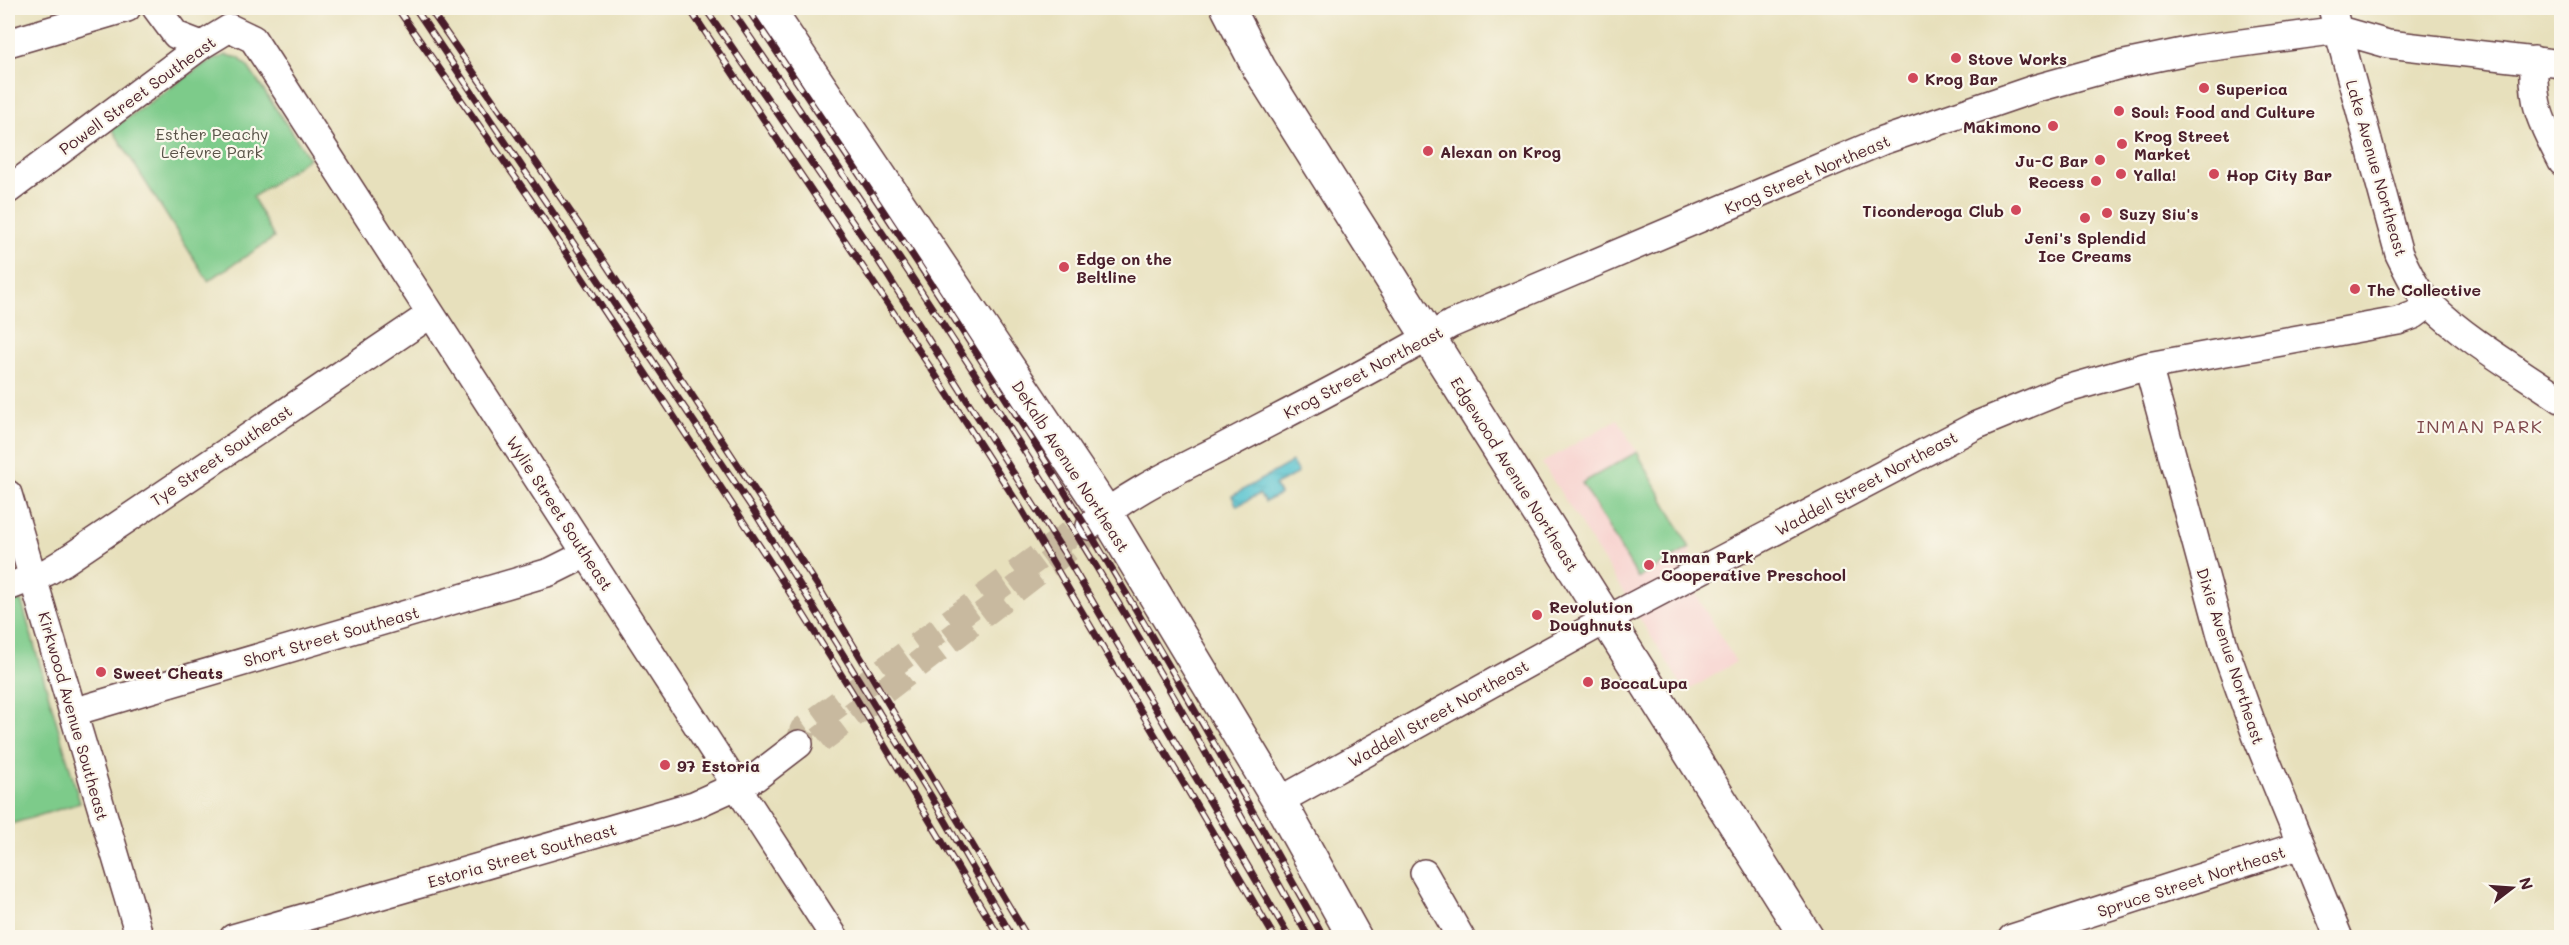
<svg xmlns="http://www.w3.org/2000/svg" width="2569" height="945" font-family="Mali,sans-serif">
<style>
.built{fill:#f7d0cd}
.green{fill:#7dcb8a;stroke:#64755a;stroke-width:1.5}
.water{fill:url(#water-ripples);stroke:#50717d;stroke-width:1.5}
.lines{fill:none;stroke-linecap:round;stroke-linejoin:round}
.minor-tunnel{stroke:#c8b99f;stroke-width:27;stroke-dasharray:27 14;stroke-linecap:butt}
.minor-casing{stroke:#623c41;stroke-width:30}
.major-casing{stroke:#623c41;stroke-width:36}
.minor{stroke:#fff;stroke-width:27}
.major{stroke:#fff;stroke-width:33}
.rail-casing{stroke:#4a1f2b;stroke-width:7}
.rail{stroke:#fbf7ec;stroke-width:4.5;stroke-dasharray:14;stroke-linecap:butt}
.poi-dot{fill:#d1495b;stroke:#fbf7ec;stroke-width:2}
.labels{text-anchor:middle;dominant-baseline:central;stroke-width:4.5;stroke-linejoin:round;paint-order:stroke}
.poi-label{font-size:16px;font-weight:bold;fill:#4a1f2b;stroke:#fbf7ec;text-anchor:start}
.street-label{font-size:16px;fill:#4a1f2b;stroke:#fbf7ec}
.park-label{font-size:16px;fill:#595348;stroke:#fbf7ec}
.neighbourhood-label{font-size:18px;letter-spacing:1.5px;fill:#7e474a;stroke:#fbf7ec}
</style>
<defs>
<pattern id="water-ripples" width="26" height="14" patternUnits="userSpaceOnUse" patternTransform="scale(1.5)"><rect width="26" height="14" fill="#56c3cf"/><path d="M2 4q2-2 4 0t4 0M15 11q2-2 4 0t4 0" fill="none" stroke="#4ca7b2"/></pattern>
</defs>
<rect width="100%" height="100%" fill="#fbf7ec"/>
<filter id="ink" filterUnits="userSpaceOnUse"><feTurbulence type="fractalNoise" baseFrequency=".0167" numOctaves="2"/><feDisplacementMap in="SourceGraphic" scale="12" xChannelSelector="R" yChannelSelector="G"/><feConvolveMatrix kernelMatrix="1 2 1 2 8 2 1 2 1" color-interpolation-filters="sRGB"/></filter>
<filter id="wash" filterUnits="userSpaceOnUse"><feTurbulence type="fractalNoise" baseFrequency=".008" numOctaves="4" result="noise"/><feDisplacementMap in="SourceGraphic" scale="24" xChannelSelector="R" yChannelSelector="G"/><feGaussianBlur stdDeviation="1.35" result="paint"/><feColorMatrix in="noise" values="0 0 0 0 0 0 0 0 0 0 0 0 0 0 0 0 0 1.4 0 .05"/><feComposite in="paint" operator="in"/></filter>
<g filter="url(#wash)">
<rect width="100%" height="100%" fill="#e7e0bc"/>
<!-- built -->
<path class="built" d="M 1618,419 L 1690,548 L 1695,593 L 1736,662 L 1686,692 L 1542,463 Z"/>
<!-- green -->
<path class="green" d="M 226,55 L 239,58 L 248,67 L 309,158 L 253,197 L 274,238 L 208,281 L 112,129 L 206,63 Z
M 1637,452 L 1690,548 L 1638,578 L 1582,483 Z
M 16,598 L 22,603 L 80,803 L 8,825 L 8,602 Z"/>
<!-- water -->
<path class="water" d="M 1292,462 L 1298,473 L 1275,485 L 1280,494 L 1265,502 L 1259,494 L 1237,506 L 1232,496 Z"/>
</g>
<g filter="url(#ink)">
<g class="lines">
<!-- minor-tunnel -->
<path class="minor-tunnel" d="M 1081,526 L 1090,526 L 1087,534 L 815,744 L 799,744 L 803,730 Z"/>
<defs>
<path id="minor" d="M 156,8 L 176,35 L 202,45
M 2332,8 L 2399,254 C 2408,272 2416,291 2431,305 C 2466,340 2520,371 2562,400
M 8,43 L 127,8
M 2534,60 C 2532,106 2541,122 2562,162
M 8,190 L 202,45 L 230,28 L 253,39 L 835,938
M 2148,366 L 2224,646 L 2256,735 L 2339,938
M 8,494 L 140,938
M 1090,526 C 1127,493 1178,470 1223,447 C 1299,407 1377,368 1451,324 L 1882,141 L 2034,89 L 2120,65 L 2197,49 L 2339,30 L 2388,44 L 2562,64
M 8,587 L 47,572 L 62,563 L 431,314
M 73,712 L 550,572 L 586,554
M 1279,801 L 1606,620 L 1977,425 L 2060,391 L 2148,366 L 2398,321 L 2414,315 L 2429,304
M 1424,873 L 1461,938
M 233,938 L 694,805 L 756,777 L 799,744
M 2012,938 L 2301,845"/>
<path id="major" d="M 767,8 L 1105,512 L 1279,801 L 1355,938
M 1228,8 L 1259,68 L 1807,938"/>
</defs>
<!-- minor casing -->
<use href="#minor" class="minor-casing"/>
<!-- major casing -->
<use href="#major" class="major-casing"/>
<!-- minor -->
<use href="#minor" class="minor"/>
<!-- major -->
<use href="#major" class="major"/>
<defs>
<path id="rail" d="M 397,8 L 529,197 L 776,571 L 856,698 L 1000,938
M 415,8 L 752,508 L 931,796 L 1013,938
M 429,8 L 583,230 L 818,586 L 1028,938
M 689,8 L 936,376 L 1020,507 L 1275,938
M 705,8 L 869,246 L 1063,551 L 1290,938
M 730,8 C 870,212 1008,418 1135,631 C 1196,732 1251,835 1309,938
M 747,8 C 853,164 958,321 1058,481 C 1151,631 1238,784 1324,938"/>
</defs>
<!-- rail casing -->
<use href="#rail" class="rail-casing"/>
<!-- rail -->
<use href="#rail" class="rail"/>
</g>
</g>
<!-- markers -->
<g class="poi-dot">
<circle cx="1956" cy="58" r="6"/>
<circle cx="1913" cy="78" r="6"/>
<circle cx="2204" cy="88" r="6"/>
<circle cx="2119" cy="111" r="6"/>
<circle cx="2053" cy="126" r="6"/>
<circle cx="2122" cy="144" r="6"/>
<circle cx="1428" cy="151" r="6"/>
<circle cx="2100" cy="160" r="6"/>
<circle cx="2121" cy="174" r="6"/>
<circle cx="2214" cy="174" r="6"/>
<circle cx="2096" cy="181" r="6"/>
<circle cx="2016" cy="210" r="6"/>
<circle cx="2107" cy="213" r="6"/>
<circle cx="2085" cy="218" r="6"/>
<circle cx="1064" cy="267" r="6"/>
<circle cx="2355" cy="289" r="6"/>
<circle cx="1649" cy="565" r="6"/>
<circle cx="1537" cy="615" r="6"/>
<circle cx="101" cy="672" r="6"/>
<circle cx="1588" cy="682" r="6"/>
<circle cx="665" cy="765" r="6"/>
</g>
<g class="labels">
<!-- poi labels -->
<g class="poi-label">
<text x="1968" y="58">Stove Works</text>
<text x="1925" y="78">Krog Bar</text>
<text x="2216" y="88">Superica</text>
<text x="2131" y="111">Soul: Food and Culture</text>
<text x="2041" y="126" text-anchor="end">Makimono</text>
<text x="2134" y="135">Krog Street<tspan x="2134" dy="18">Market</tspan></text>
<text x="1440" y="151">Alexan on Krog</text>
<text x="2088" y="160" text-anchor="end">Ju-C Bar</text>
<text x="2133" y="174">Yalla!</text>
<text x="2226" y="174">Hop City Bar</text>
<text x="2084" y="181" text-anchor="end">Recess</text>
<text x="2004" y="210" text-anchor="end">Ticonderoga Club</text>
<text x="2119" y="213">Suzy Siu's</text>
<text x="2085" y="237" text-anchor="middle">Jeni's Splendid<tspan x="2085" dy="18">Ice Creams</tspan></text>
<text x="1076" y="258">Edge on the<tspan x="1076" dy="18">Beltline</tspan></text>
<text x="2367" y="289">The Collective</text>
<text x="1661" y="556">Inman Park<tspan x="1661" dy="18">Cooperative Preschool</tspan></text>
<text x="1549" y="606">Revolution<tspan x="1549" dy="18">Doughnuts</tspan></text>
<text x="113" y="672">Sweet Cheats</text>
<text x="1600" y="682">BoccaLupa</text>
<text x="677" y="765">97 Estoria</text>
</g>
<!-- street labels -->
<g class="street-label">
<text transform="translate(137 95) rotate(-36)">Powell Street Southeast</text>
<text transform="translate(2377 168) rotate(74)">Lake Avenue Northeast</text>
<text transform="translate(1807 174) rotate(-23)">Krog Street Northeast</text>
<text transform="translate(1363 372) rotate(-28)">Krog Street Northeast</text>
<text transform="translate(221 455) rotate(-34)">Tye Street Southeast</text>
<text transform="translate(1071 466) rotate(57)">DeKalb Avenue Northeast</text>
<text transform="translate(1515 474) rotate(58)">Edgewood Avenue Northeast</text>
<text transform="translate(1866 483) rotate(-28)">Waddell Street Northeast</text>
<text transform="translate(560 513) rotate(57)">Wylie Street Southeast</text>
<text transform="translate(331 636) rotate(-16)">Short Street Southeast</text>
<text transform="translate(2231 656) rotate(72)">Dixie Avenue Northeast</text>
<text transform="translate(1438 713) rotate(-29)">Waddell Street Northeast</text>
<text transform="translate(74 716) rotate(74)">Kirkwood Avenue Southeast</text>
<text transform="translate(522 855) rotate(-16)">Estoria Street Southeast</text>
<text transform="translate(2191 881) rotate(-18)">Spruce Street Northeast</text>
</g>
<!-- park labels -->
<g class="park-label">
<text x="212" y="133">Esther Peachy<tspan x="212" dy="18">Lefevre Park</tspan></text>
</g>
<!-- neighbourhood labels -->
<g class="neighbourhood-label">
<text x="2480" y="426">INMAN PARK</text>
</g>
</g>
<!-- margin -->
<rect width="2569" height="945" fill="none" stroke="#fbf7ec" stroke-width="30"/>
<!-- north arrow -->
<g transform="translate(2512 888) rotate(73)" stroke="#fbf7ec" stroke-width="4.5" paint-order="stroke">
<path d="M0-4.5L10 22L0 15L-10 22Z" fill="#4a1f2b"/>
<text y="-9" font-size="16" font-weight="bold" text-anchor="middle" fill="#4a1f2b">N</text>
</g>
</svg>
